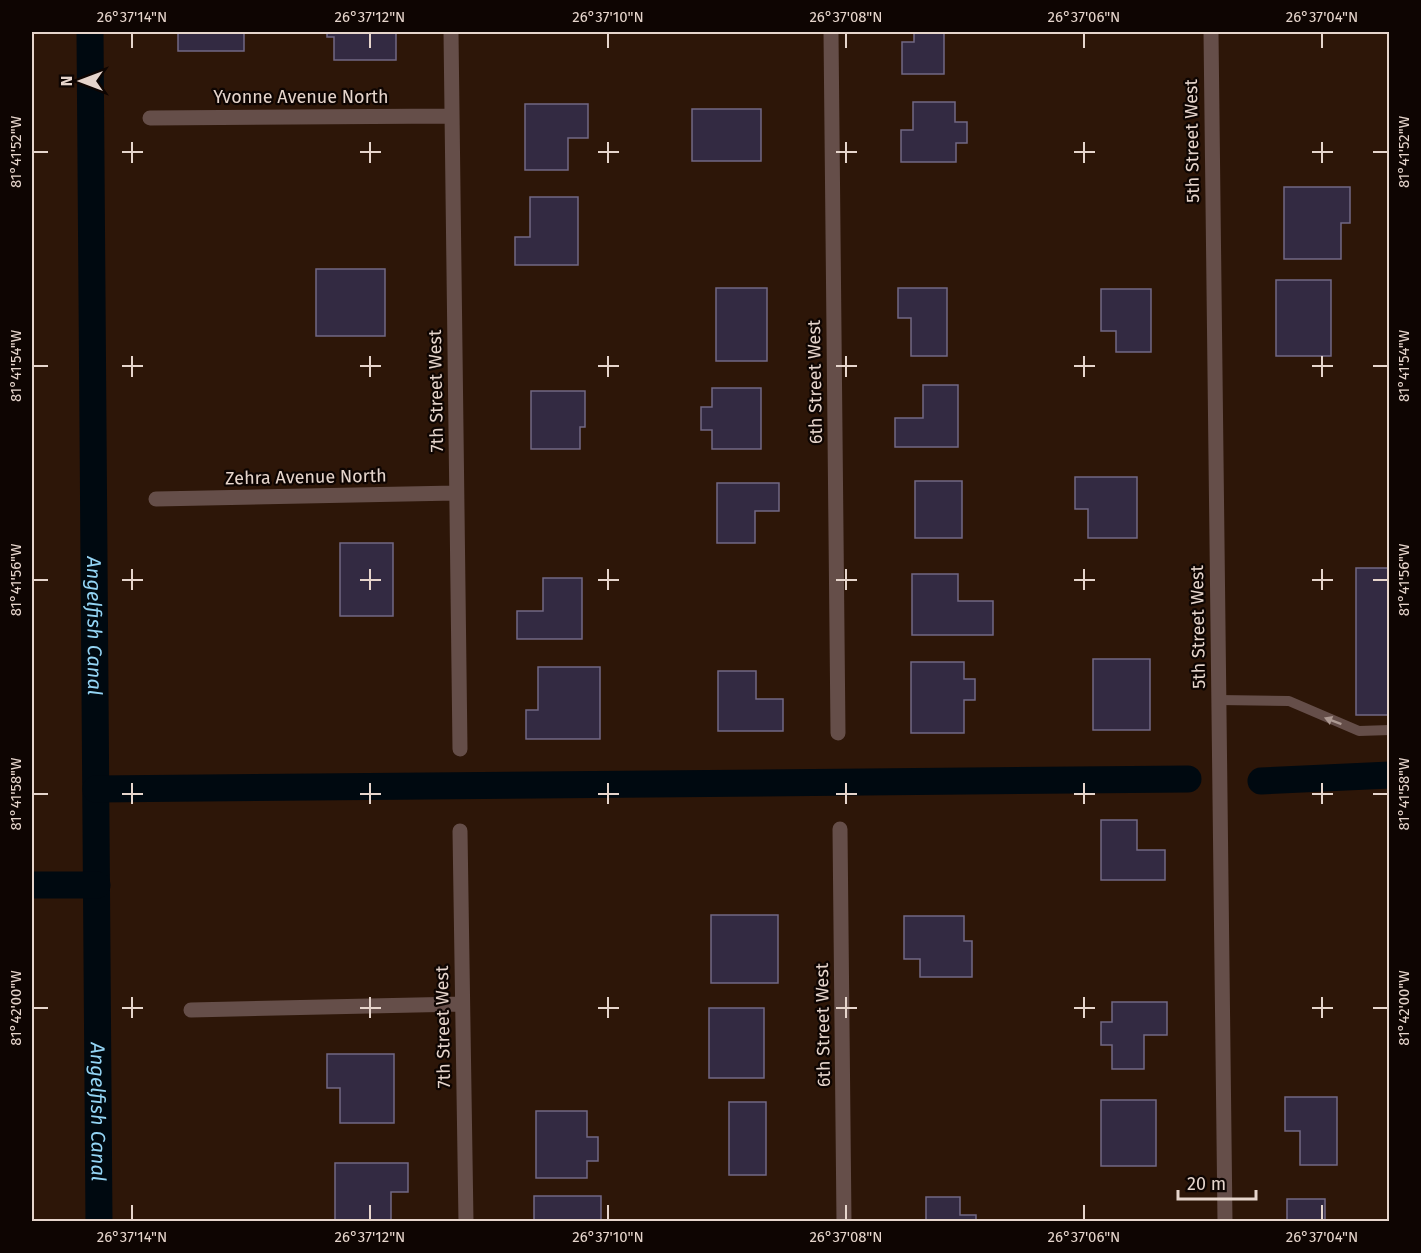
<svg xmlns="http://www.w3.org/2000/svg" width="1421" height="1253" font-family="'Fira Sans',sans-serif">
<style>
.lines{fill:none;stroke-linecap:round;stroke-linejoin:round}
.canal{stroke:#000910;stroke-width:27}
.building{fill:#332a42;stroke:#726884;stroke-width:1.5}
.lane{stroke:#654e49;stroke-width:10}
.street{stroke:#654e49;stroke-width:15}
.oneway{fill:#ac9891}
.ticks{fill:none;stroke:#e6d5cc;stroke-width:2}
.labels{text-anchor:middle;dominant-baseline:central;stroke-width:4.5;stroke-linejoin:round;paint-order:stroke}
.street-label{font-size:18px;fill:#e6d5cc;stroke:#0e0502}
.water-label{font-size:20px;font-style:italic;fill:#94d5f5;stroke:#0e0502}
.neatline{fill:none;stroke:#e6d5cc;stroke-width:2}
.ticks-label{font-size:15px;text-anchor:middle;fill:#e6d5cc}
</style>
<rect width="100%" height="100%" fill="#2d1608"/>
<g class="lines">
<!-- canal -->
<g class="canal">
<path id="s1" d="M 90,32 L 99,1222"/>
<path d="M 1261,781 L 1390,775"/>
<path d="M 96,789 L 1188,779"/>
<path d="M 32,885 L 97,885"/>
</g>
</g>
<!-- building -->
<path class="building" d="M 178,32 L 244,32 L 244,51 L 178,51 Z
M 327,32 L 396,32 L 396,60 L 334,60 L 334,37 L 327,37 Z
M 914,32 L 944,32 L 944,74 L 902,74 L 902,42 L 914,42 Z
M 913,102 L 955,102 L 955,122 L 967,122 L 967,143 L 956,143 L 956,162 L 901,162 L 901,130 L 913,130 Z
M 525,104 L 588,104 L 588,138 L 568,138 L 568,170 L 525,170 Z
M 692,109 L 761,109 L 761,161 L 692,161 Z
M 1284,187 L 1350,187 L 1350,223 L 1341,223 L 1341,259 L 1284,259 Z
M 530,197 L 578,197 L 578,265 L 515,265 L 515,237 L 530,237 Z
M 316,269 L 385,269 L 385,336 L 316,336 Z
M 1276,280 L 1331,280 L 1331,356 L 1276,356 Z
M 716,288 L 767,288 L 767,361 L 716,361 Z
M 898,288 L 947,288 L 947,356 L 911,356 L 911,318 L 898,318 Z
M 1101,289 L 1151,289 L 1151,352 L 1116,352 L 1116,331 L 1101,331 Z
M 923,385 L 958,385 L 958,447 L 895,447 L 895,418 L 923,418 Z
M 712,388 L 761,388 L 761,449 L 712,449 L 712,430 L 701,430 L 701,407 L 712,407 Z
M 531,391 L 585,391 L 585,427 L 580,427 L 580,449 L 531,449 Z
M 1075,477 L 1137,477 L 1137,538 L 1088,538 L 1088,509 L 1075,509 Z
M 915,481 L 962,481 L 962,538 L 915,538 Z
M 717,483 L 779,483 L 779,511 L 755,511 L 755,543 L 717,543 Z
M 340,543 L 393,543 L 393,616 L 340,616 Z
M 1356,568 L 1390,568 L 1390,715 L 1356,715 Z
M 912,574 L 958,574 L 958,601 L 993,601 L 993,635 L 912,635 Z
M 543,578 L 582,578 L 582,639 L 517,639 L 517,611 L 543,611 Z
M 1093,659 L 1150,659 L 1150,730 L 1093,730 Z
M 911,662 L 964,662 L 964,679 L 975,679 L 975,700 L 964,700 L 964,733 L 911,733 Z
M 538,667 L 600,667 L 600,739 L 526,739 L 526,710 L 538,710 Z
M 718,671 L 756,671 L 756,699 L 783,699 L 783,731 L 718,731 Z
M 1101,820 L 1137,820 L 1137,850 L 1165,850 L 1165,880 L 1101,880 Z
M 711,915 L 778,915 L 778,983 L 711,983 Z
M 904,916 L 964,916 L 964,941 L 972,941 L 972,977 L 920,977 L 920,959 L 904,959 Z
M 1112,1002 L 1167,1002 L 1167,1035 L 1144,1035 L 1144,1069 L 1112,1069 L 1112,1045 L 1101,1045 L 1101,1022 L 1112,1022 Z
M 709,1008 L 764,1008 L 764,1078 L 709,1078 Z
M 327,1054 L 394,1054 L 394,1123 L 340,1123 L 340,1088 L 327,1088 Z
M 1285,1097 L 1337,1097 L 1337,1165 L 1300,1165 L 1300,1131 L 1285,1131 Z
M 1101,1100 L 1156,1100 L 1156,1166 L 1101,1166 Z
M 729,1102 L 766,1102 L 766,1175 L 729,1175 Z
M 536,1111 L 587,1111 L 587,1137 L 598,1137 L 598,1161 L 587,1161 L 587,1178 L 536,1178 Z
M 335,1163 L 408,1163 L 408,1192 L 391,1192 L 391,1220 L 335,1220 Z
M 534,1196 L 601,1196 L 601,1222 L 534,1222 Z
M 926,1197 L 960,1197 L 960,1215 L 976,1215 L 976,1222 L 926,1222 Z
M 1287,1199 L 1325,1199 L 1325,1222 L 1287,1222 Z"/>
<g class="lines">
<!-- lane -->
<path class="lane" d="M 1219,700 L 1289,701 L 1359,731 L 1390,730"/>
<!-- street -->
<path class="street" d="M 451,32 L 460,749
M 831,32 L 838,733
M 1211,32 L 1225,1222
M 150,118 L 452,116
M 156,499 L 456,493
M 840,829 L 844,1222
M 460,831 L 466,1222
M 191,1010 L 462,1004"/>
</g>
<!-- one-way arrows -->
<defs><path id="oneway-solid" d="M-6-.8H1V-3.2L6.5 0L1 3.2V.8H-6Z" transform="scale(1.5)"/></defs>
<use class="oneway" href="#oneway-solid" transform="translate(1333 721) rotate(-159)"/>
<!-- ticks -->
<path class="ticks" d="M 132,33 L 132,48M 370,33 L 370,48M 608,33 L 608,48M 846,33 L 846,48M 1084,33 L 1084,48M 1322,33 L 1322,48M 132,142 L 132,163M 370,142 L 370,163M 608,142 L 608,163M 846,142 L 846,163M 1084,142 L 1084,163M 1322,142 L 1322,163M 33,152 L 48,152M 122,152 L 143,152M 360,152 L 381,152M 598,152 L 619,152M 836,152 L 857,152M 1074,152 L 1095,152M 1312,152 L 1333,152M 1373,152 L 1388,152M 132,356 L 132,377M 370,356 L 370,377M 608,356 L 608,377M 846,356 L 846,377M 1084,356 L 1084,377M 1322,356 L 1322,377M 33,366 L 48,366M 122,366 L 143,366M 360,366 L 381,366M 598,366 L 619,366M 836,366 L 857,366M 1074,366 L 1095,366M 1312,366 L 1333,366M 1373,366 L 1388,366M 132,569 L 132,590M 370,569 L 370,590M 608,569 L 608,590M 846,569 L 846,590M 1084,569 L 1084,590M 1322,569 L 1322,590M 33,580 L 48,580M 122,580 L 143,580M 360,580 L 381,580M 598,580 L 619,580M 836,580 L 857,580M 1074,580 L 1095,580M 1312,580 L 1333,580M 1373,580 L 1388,580M 132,783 L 132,804M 370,783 L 370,804M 608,783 L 608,804M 846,783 L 846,804M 1084,783 L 1084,804M 1322,783 L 1322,804M 33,794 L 48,794M 122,794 L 143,794M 360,794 L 381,794M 598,794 L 619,794M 836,794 L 857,794M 1074,794 L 1095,794M 1312,794 L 1333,794M 1373,794 L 1388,794M 132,997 L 132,1018M 370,997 L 370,1018M 608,997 L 608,1018M 846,997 L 846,1018M 1084,997 L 1084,1018M 1322,997 L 1322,1018M 33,1008 L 48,1008M 122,1008 L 143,1008M 360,1008 L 381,1008M 598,1008 L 619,1008M 836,1008 L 857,1008M 1074,1008 L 1095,1008M 1312,1008 L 1333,1008M 1373,1008 L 1388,1008M 132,1205 L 132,1220M 370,1205 L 370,1220M 608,1205 L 608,1220M 846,1205 L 846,1220M 1084,1205 L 1084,1220M 1322,1205 L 1322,1220"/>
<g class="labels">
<!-- street labels -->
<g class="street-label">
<text x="301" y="97">Yvonne Avenue North</text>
<text transform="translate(1192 141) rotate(-91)">5th Street West</text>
<text transform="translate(815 382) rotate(-91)">6th Street West</text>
<text transform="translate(436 391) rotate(-91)">7th Street West</text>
<text transform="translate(306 477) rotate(-1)">Zehra Avenue North</text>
<text transform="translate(1198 627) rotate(-91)">5th Street West</text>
<text transform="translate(823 1025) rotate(-91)">6th Street West</text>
<text transform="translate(443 1027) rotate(-91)">7th Street West</text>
</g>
<!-- water labels -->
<g class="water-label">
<text stroke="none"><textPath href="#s1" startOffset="594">Angelfish Canal</textPath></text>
<text stroke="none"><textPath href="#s1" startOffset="1080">Angelfish Canal</textPath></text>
</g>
</g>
<!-- border -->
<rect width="1421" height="1253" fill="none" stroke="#0e0502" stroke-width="66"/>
<!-- north arrow -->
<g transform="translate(81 81) rotate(270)" stroke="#0e0502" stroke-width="4.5" paint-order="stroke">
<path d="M0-4.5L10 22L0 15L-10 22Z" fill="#e6d5cc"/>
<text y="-9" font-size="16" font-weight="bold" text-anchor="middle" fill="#e6d5cc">N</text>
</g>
<!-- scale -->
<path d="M1178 1190v9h78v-9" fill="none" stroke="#e6d5cc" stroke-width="3"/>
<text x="1187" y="1190" font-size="18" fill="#e6d5cc" stroke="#0e0502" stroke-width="4.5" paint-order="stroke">20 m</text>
<rect x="33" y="33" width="1355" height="1187" class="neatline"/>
<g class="ticks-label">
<text x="132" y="22">26°37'14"N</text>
<text x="370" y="22">26°37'12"N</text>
<text x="608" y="22">26°37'10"N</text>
<text x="846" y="22">26°37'08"N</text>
<text x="1084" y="22">26°37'06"N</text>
<text x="1322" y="22">26°37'04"N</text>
<text transform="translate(1404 152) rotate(-90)" y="5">81°41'52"W</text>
<text transform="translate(16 152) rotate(-90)" y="5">81°41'52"W</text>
<text transform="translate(1404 366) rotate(-90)" y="5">81°41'54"W</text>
<text transform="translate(16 366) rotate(-90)" y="5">81°41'54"W</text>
<text transform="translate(1404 580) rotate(-90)" y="5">81°41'56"W</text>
<text transform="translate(16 580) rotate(-90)" y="5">81°41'56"W</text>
<text transform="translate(1404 794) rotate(-90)" y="5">81°41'58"W</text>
<text transform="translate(16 794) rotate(-90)" y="5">81°41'58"W</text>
<text transform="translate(1404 1008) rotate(-90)" y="5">81°42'00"W</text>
<text transform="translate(16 1008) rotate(-90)" y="5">81°42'00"W</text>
<text x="132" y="1242">26°37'14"N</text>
<text x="370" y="1242">26°37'12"N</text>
<text x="608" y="1242">26°37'10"N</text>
<text x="846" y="1242">26°37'08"N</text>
<text x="1084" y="1242">26°37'06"N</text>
<text x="1322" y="1242">26°37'04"N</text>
</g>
</svg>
